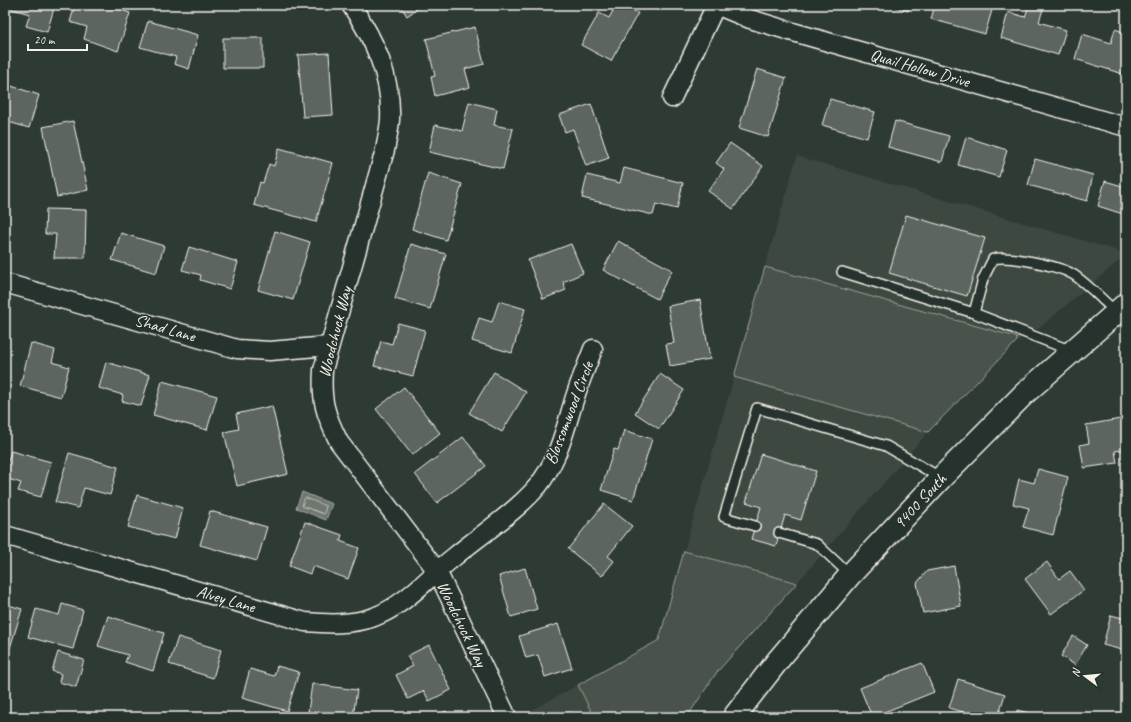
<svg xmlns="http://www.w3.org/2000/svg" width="1131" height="722" font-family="Caveat,sans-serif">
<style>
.built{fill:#3c4841}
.green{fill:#48524c;stroke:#9ea29a}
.water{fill:#6f7770;stroke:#a4a8a0}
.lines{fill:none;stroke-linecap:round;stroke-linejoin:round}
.shore{stroke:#bfc0b8;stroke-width:1}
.building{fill:#5c655e;stroke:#f4f1e8}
.service-casing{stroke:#f4f1e8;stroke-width:12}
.minor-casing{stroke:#f4f1e8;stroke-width:21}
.secondary-casing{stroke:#f4f1e8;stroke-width:25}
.service{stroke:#26332d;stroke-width:9}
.minor{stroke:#26332d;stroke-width:18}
.secondary{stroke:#26332d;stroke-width:22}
.labels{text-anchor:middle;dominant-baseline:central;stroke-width:3;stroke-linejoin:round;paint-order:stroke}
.street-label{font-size:17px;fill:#f4f1e8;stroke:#26332d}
</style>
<rect width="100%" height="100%" fill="#2e3b34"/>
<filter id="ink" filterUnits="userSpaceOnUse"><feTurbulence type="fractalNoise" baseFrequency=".025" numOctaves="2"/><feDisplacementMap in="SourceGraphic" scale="8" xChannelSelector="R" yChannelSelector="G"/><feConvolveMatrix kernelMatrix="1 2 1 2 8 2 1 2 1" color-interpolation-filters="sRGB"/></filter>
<g filter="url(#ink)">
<!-- built -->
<path class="built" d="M 797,156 L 1118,251 L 1122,258 L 1039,328 L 1017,341 L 1016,337 L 765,267 Z
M 734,377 L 928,432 L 797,583 L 684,551 Z
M 578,685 L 594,717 L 521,717 L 521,716 Z"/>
<!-- green -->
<path class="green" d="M 765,267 L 1016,337 L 1017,341 L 928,432 L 734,377 Z
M 684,551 L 797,583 L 717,672 L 687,717 L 594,717 L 578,685 L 659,640 Z"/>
<!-- water -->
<path class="water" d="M 302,492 L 332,504 L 326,520 L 296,508 Z"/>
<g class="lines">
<!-- shore -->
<path class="shore" d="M 306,498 L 326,506 L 324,514 L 302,506 L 304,499 Z"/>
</g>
<!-- building -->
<path class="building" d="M 5,5 L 55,5 L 47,32 L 26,26 L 30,14 L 5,7 Z
M 75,5 L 106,5 L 130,13 L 118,51 L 84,39 L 87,27 L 70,22 Z
M 400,5 L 423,5 L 407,16 Z
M 616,5 L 624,5 L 638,13 L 611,61 L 581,45 L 599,13 L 609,18 Z
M 889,5 L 910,5 L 908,11 Z
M 935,5 L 973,5 L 992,10 L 985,34 L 931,19 Z
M 1029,5 L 1043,9 L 1039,22 L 1066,30 L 1058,55 L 1001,38 L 1008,12 L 1025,17 Z
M 148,21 L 198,35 L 189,69 L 174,64 L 176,57 L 140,47 Z
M 475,27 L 484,64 L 465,69 L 470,87 L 435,96 L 431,77 L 435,76 L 426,39 Z
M 1115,29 L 1126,33 L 1126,75 L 1075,59 L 1082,34 L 1111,43 Z
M 223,38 L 263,38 L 263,68 L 223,68 Z
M 329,53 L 333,115 L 303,117 L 298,55 Z
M 757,69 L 786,78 L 768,137 L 739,128 Z
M 5,84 L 39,95 L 29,128 L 5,121 Z
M 830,99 L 875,112 L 867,138 L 822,125 Z
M 469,102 L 497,109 L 494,125 L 513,129 L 503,169 L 429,152 L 435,125 L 462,131 Z
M 591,104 L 609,158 L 586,166 L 573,129 L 565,132 L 559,115 Z
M 73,121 L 88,190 L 57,197 L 43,127 Z
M 895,121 L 949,136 L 942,162 L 888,147 Z
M 966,137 L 1007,150 L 999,177 L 958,165 Z
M 730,143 L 763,166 L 733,209 L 708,191 L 724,169 L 716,163 Z
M 279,148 L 333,163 L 316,222 L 254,205 L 260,182 L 263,183 L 269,164 L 274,166 Z
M 1035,159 L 1093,175 L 1087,201 L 1028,185 Z
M 624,168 L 683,183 L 677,209 L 656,204 L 653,215 L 582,198 L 587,175 L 620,183 Z
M 428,173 L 462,184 L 446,240 L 412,229 Z
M 1105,181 L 1126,187 L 1126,215 L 1098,206 Z
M 46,209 L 86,210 L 85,258 L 54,258 L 56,234 L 45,234 Z
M 906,215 L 985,238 L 967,296 L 889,273 Z
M 275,231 L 310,242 L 293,300 L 258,290 Z
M 121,233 L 164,246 L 156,273 L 112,260 Z
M 618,241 L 672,270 L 657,299 L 603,270 Z
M 411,244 L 446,254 L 430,309 L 395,299 Z
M 571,244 L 583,273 L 563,282 L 566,290 L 543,299 L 528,260 Z
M 189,247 L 238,262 L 230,289 L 200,280 L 201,275 L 182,270 Z
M 700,300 L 710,359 L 670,366 L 666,344 L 674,343 L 668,306 Z
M 499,301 L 525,309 L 512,353 L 472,341 L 479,318 L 492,322 Z
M 398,323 L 425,330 L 413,376 L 374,366 L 381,341 L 392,344 Z
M 31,343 L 55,350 L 52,362 L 69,367 L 61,397 L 20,386 Z
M 106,362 L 150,375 L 141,406 L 122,401 L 123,395 L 99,388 Z
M 494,372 L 526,392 L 502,432 L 469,413 Z
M 660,374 L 684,390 L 659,429 L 635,413 Z
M 162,381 L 217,396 L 207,430 L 153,415 Z
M 404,387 L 440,433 L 412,455 L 376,409 Z
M 272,406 L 288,474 L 237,486 L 224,432 L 239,429 L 236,414 Z
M 1126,418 L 1126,449 L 1115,451 L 1117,463 L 1084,468 L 1080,445 L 1089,443 L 1086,425 Z
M 624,430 L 652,439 L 633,500 L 601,490 L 614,449 L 618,450 Z
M 463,437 L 486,466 L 437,503 L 415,474 Z
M 11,451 L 51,462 L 41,497 L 18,491 L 21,483 L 5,478 L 5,471 Z
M 69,453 L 118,467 L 110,495 L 84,488 L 78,508 L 55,502 Z
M 761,454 L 816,471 L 801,520 L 785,515 L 776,546 L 751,539 L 761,507 L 746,502 Z
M 1038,469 L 1068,477 L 1053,535 L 1023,527 L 1029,508 L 1013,504 L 1019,479 L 1034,483 Z
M 137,495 L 183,508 L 175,539 L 128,527 Z
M 604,504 L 632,526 L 608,556 L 614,561 L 602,576 L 568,549 Z
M 210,511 L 267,527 L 257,561 L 200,545 Z
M 305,522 L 342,535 L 340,541 L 359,548 L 348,579 L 313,566 L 310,574 L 289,566 Z
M 1047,562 L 1059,579 L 1070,571 L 1084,590 L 1051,614 L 1025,579 Z
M 954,566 L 961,606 L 923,613 L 917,583 L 927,571 Z
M 525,568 L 537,609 L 511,617 L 499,576 Z
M 5,604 L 22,609 L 10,648 L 5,646 Z
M 62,604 L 83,610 L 73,649 L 28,637 L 36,609 L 59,615 Z
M 1111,615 L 1126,619 L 1126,651 L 1103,645 Z
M 108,616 L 164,633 L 153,671 L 125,662 L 128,655 L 98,646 Z
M 558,624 L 572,668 L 545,677 L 538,655 L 526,658 L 519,636 Z
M 1073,636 L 1087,645 L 1075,665 L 1061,656 Z
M 178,637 L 221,650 L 213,678 L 169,664 Z
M 429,645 L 451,690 L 429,701 L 424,691 L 408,699 L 396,675 L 413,666 L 407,656 Z
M 58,652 L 84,660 L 76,687 L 59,682 L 61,674 L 52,671 Z
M 922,663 L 934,692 L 872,717 L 860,688 Z
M 277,666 L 299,672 L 287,711 L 242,698 L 250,669 L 274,676 Z
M 958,679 L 1005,694 L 998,717 L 980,717 L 949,708 Z
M 312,684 L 357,690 L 353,717 L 308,712 Z
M 1017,710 L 1044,717 L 1016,717 Z
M 446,711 L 448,717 L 434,717 Z
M 570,712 L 572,717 L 560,717 Z
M 360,714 L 374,717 L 359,717 Z"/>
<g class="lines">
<defs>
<path id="service" d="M 842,272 L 974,313
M 1072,351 L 974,313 L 983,279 L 993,259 C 1009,255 1060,266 1074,275 C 1089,285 1102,300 1116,312
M 755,526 L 724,517 L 757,408 L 886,446 L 941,478
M 779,533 L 817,544 L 850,575"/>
<path id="minor" d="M 351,5 C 374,39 392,77 390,120 C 389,130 387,140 385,150 L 323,370 C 321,401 325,414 339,442 L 437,571 L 507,717
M 716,5 L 750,19 L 793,32 L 1126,127
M 672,98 L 716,5
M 5,283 L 237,349 L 270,351 L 328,346
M 5,535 L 305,622 C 329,624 351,625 374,617 C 406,605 428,577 454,557 C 479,536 526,505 543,479 C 560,454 566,426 575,397 C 580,381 587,365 593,349"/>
<path id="secondary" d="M 734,717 L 779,659 L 850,575 L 941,478 L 1024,394 L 1126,304"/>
</defs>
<!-- service casing -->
<use href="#service" class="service-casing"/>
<!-- minor casing -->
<use href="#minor" class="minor-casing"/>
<!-- secondary casing -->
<use href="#secondary" class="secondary-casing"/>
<!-- service -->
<use href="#service" class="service"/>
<!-- minor -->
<use href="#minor" class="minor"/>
<!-- secondary -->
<use href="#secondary" class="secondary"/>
</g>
</g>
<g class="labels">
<!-- street labels -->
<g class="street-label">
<text transform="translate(920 68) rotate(16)">Quail Hollow Drive</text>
<text transform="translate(165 328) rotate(16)">Shad Lane</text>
<text transform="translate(335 332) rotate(-76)">Woodchuck Way</text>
<text transform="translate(569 413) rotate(-69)">Blossomwood Circle</text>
<text transform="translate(920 501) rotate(-47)">9400 South</text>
<text transform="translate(226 599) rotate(16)">Alvey Lane</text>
<text transform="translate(462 624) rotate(64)">Woodchuck Way</text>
</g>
</g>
<!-- margin -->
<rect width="1131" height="722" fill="none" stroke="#26332d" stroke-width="20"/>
<rect x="10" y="10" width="1111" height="702" fill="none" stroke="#f4f1e8" stroke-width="1.5" filter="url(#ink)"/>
<!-- north arrow -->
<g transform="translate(1085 676) rotate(286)" stroke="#26332d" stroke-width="3" paint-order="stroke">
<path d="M0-3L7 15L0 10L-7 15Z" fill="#f4f1e8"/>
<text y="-6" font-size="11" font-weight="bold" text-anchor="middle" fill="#f4f1e8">N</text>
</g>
<!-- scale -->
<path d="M28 44v6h59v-6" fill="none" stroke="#f4f1e8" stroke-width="2"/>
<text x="34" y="44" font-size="12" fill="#f4f1e8" stroke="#26332d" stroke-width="3" paint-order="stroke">20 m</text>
</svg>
